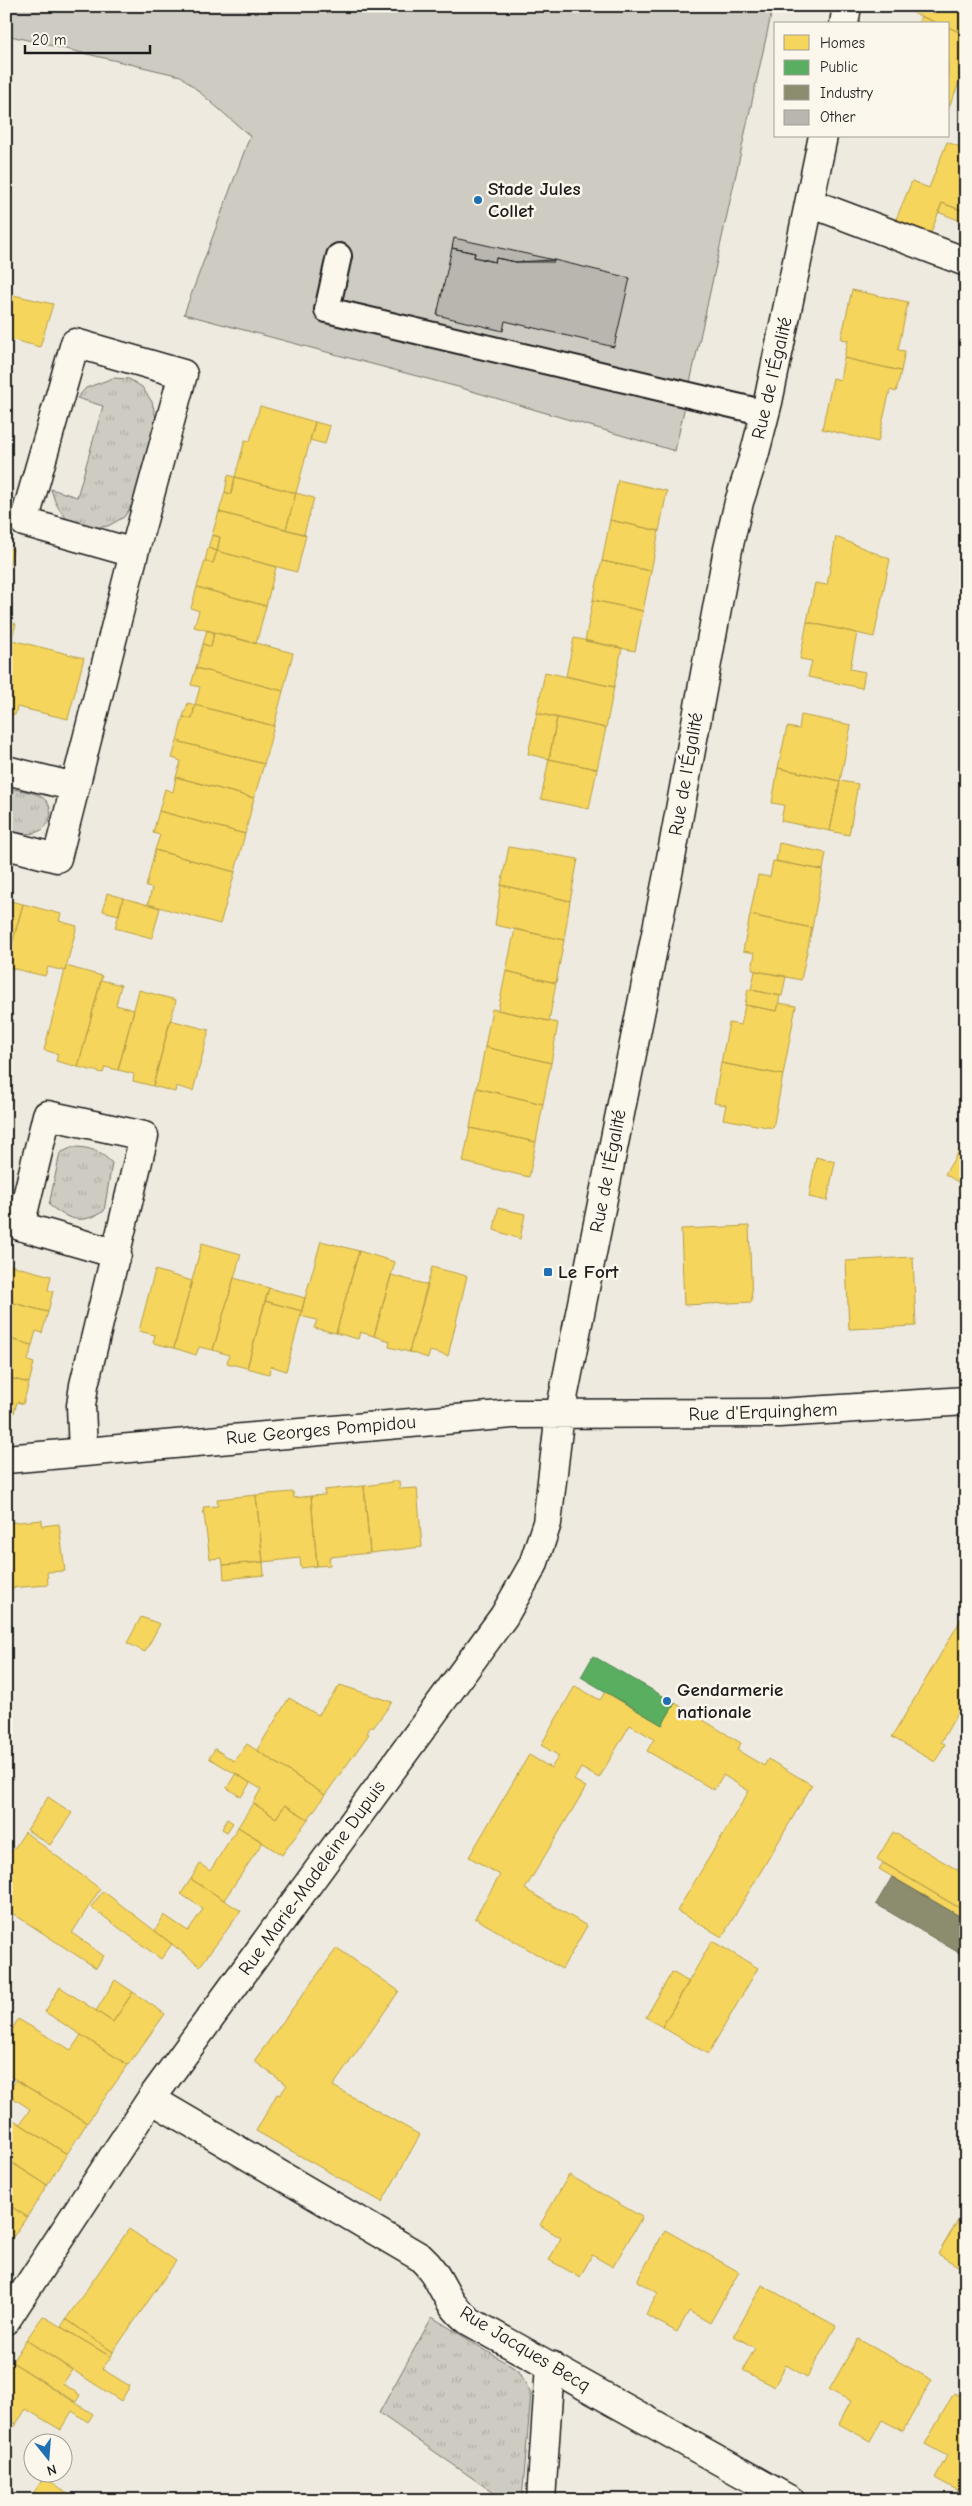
<svg xmlns="http://www.w3.org/2000/svg" width="972" height="2506" font-family="'Comic Neue',sans-serif">
<style>
.grass{fill:url(#grass-tufts);stroke:#75746f}
.pitch{fill:#ceccc2;stroke:#75746f}
.homes{fill:#f6d55c;stroke:#b59e49}
.public{fill:#5aae61;stroke:#47824c}
.industry{fill:#8c8c6e;stroke:#6a6a55}
.building{fill:#b9b6af;stroke:#1c1c1c}
.lines{fill:none;stroke-linecap:round;stroke-linejoin:round}
.lane-casing{stroke:#1c1c1c;stroke-width:28}
.street-casing{stroke:#1c1c1c;stroke-width:31}
.lane{stroke:#fbf7ec;stroke-width:24}
.street{stroke:#fbf7ec;stroke-width:28}
.poi-dot{fill:#1f6fb2;stroke:#fbf7ec;stroke-width:2}
.labels{text-anchor:middle;dominant-baseline:central;stroke-width:5;stroke-linejoin:round;paint-order:stroke}
.poi-label{font-size:19px;font-weight:bold;fill:#1c1c1c;stroke:#fbf7ec;text-anchor:start}
.street-label{font-size:19px;fill:#1c1c1c;stroke:#fbf7ec}
</style>
<defs>
<pattern id="grass-tufts" width="24" height="20" patternUnits="userSpaceOnUse" patternTransform="scale(1.25)"><rect width="24" height="20" fill="#ceccc2"/><path d="M3 7l-1-3M5 7V3M7 7l1-3M15 17l-1-3M17 17v-4M19 17l1-3" fill="none" stroke="#b0afa6"/></pattern>
</defs>
<rect width="100%" height="100%" fill="#eeeadf"/>
<filter id="ink" filterUnits="userSpaceOnUse"><feTurbulence type="fractalNoise" baseFrequency=".02" numOctaves="2"/><feDisplacementMap in="SourceGraphic" scale="10" xChannelSelector="R" yChannelSelector="G"/><feConvolveMatrix kernelMatrix="1 2 1 2 8 2 1 2 1" color-interpolation-filters="sRGB"/></filter>
<g filter="url(#ink)">
<!-- grass -->
<path class="grass" d="M 113,378 L 129,379 L 142,387 L 152,402 L 156,418 L 135,501 L 124,517 L 108,526 L 79,529 C 63,517 56,508 51,489 L 77,497 L 103,406 L 77,398 L 86,388 Z
M 6,788 C 17,790 31,791 40,796 C 56,804 53,827 37,832 C 27,836 16,832 6,830 Z
M 73,1147 C 90,1147 100,1151 112,1163 L 104,1211 C 81,1225 69,1220 49,1205 L 60,1153 Z
M 432,2317 L 519,2371 L 531,2394 L 522,2500 L 504,2500 L 379,2413 Z"/>
<!-- pitch -->
<path class="pitch" d="M 6,6 L 773,6 L 675,451 L 458,387 L 184,314 L 250,136 L 181,76 L 6,35 Z"/>
<!-- homes -->
<path class="homes" d="M 916,6 L 966,6 L 966,35 L 948,27 L 948,24 L 939,24 L 913,13 Z
M 921,16 L 939,24 L 918,24 Z
M 948,27 L 966,35 L 966,67 L 948,109 Z
M 947,142 L 966,149 L 966,212 L 942,203 L 929,238 L 894,224 L 912,181 L 929,188 Z
M 942,203 L 966,212 L 966,223 L 938,212 Z
M 852,290 L 908,302 L 898,350 L 905,351 L 901,371 L 844,358 L 848,340 L 841,339 Z
M 9,294 L 53,304 L 40,347 L 6,338 L 6,303 Z
M 844,358 L 901,371 L 896,392 L 890,390 L 878,442 L 822,429 L 833,378 L 840,380 Z
M 260,406 L 315,422 L 296,493 L 235,477 L 245,440 L 250,441 Z
M 315,422 L 330,426 L 325,444 L 310,440 Z
M 228,475 L 235,477 L 231,494 L 225,492 Z
M 235,477 L 296,493 L 286,529 L 219,512 L 225,492 L 231,494 Z
M 618,480 L 667,491 L 659,531 L 610,520 Z
M 296,493 L 314,498 L 304,534 L 286,529 Z
M 219,512 L 306,535 L 297,572 L 217,551 L 220,537 L 212,535 Z
M 610,520 L 659,531 L 651,571 L 602,561 Z
M 212,535 L 220,537 L 217,551 L 208,548 Z
M 836,537 L 890,559 L 874,637 L 807,622 L 815,583 L 827,585 Z
M 6,547 L 13,549 L 6,578 Z
M 208,548 L 217,551 L 213,563 L 205,561 Z
M 217,551 L 276,567 L 266,606 L 197,587 L 205,561 L 213,563 Z
M 602,561 L 651,571 L 643,611 L 593,600 Z
M 197,587 L 266,606 L 256,644 L 194,627 L 199,611 L 191,608 Z
M 593,600 L 643,611 L 635,651 L 585,641 Z
M 6,621 L 16,624 L 6,659 Z
M 807,622 L 857,633 L 850,669 L 865,672 L 862,688 L 808,677 L 812,661 L 800,659 Z
M 207,630 L 214,632 L 211,647 L 203,644 Z
M 214,632 L 293,653 L 283,691 L 196,668 L 203,644 L 211,647 Z
M 574,638 L 622,648 L 614,687 L 566,676 Z
M 12,640 L 84,658 L 68,719 L 17,707 L 15,715 L 6,712 L 6,659 Z
M 196,668 L 283,691 L 274,726 L 195,705 L 200,687 L 191,685 Z
M 545,672 L 614,687 L 606,728 L 537,713 Z
M 188,703 L 195,705 L 192,719 L 183,717 Z
M 195,705 L 274,726 L 264,764 L 177,741 L 183,717 L 192,719 Z
M 537,713 L 557,718 L 549,759 L 528,754 Z
M 801,715 L 851,725 L 840,781 L 778,768 L 787,727 L 799,729 Z
M 557,718 L 606,728 L 597,769 L 549,759 Z
M 177,741 L 264,764 L 254,798 L 176,777 L 181,761 L 172,758 Z
M 549,759 L 597,769 L 589,809 L 541,799 Z
M 778,768 L 840,781 L 830,831 L 781,821 L 784,805 L 772,803 Z
M 176,777 L 254,798 L 245,834 L 159,811 L 165,789 L 173,792 Z
M 840,781 L 858,784 L 849,835 L 830,831 Z
M 159,811 L 245,834 L 235,872 L 155,850 L 160,835 L 153,833 Z
M 779,843 L 826,853 L 823,870 L 776,861 Z
M 509,847 L 578,859 L 570,901 L 501,885 Z
M 155,850 L 235,872 L 220,924 L 148,904 L 152,888 L 146,887 Z
M 773,861 L 823,870 L 812,928 L 750,915 L 758,875 L 770,877 Z
M 501,885 L 570,901 L 564,940 L 495,925 Z
M 107,893 L 123,898 L 119,915 L 103,911 Z
M 123,898 L 160,908 L 152,938 L 115,928 Z
M 6,900 L 23,904 L 6,966 Z
M 23,904 L 61,914 L 59,921 L 77,926 L 65,971 L 48,967 L 45,976 L 6,967 Z
M 750,915 L 812,928 L 801,980 L 752,970 L 755,953 L 743,951 Z
M 515,929 L 564,940 L 556,983 L 506,971 Z
M 66,966 L 102,976 L 78,1067 L 56,1061 L 58,1054 L 44,1050 Z
M 506,971 L 556,983 L 549,1021 L 498,1010 Z
M 755,971 L 786,976 L 782,996 L 751,990 Z
M 101,980 L 121,985 L 116,1005 L 134,1010 L 118,1070 L 105,1067 L 103,1073 L 78,1067 Z
M 748,989 L 780,996 L 777,1011 L 745,1005 Z
M 139,990 L 176,1000 L 153,1086 L 133,1081 L 134,1074 L 118,1070 Z
M 779,1003 L 796,1006 L 783,1075 L 721,1063 L 729,1023 L 741,1025 L 745,1005 L 777,1011 Z
M 492,1009 L 558,1023 L 551,1063 L 485,1047 Z
M 170,1020 L 209,1030 L 193,1091 L 176,1086 L 175,1092 L 153,1086 Z
M 485,1047 L 551,1063 L 543,1104 L 477,1088 Z
M 721,1063 L 783,1075 L 773,1128 L 723,1119 L 726,1105 L 714,1103 Z
M 477,1088 L 543,1104 L 536,1142 L 470,1128 Z
M 470,1128 L 536,1142 L 529,1177 L 463,1162 Z
M 965,1141 L 966,1141 L 966,1187 L 945,1174 Z
M 816,1157 L 835,1162 L 827,1201 L 809,1197 Z
M 498,1208 L 525,1214 L 520,1239 L 494,1230 Z
M 749,1226 L 752,1302 L 684,1305 L 681,1229 Z
M 321,1241 L 359,1251 L 336,1333 L 314,1328 L 317,1320 L 300,1316 Z
M 202,1243 L 241,1254 L 213,1350 L 199,1347 L 196,1355 L 174,1348 Z
M 359,1251 L 395,1262 L 374,1336 L 360,1332 L 358,1339 L 336,1333 Z
M 913,1257 L 916,1326 L 849,1329 L 846,1261 Z
M 6,1264 L 51,1276 L 48,1290 L 53,1291 L 48,1312 L 6,1301 Z
M 432,1267 L 467,1276 L 448,1356 L 430,1351 L 428,1358 L 409,1352 Z
M 155,1270 L 192,1281 L 174,1348 L 153,1343 L 155,1335 L 139,1331 Z
M 391,1275 L 428,1285 L 409,1352 L 389,1347 L 390,1341 L 374,1336 Z
M 234,1278 L 269,1288 L 247,1368 L 227,1363 L 229,1355 L 213,1350 Z
M 269,1288 L 305,1298 L 302,1311 L 265,1301 Z
M 6,1301 L 48,1312 L 42,1333 L 36,1331 L 32,1345 L 6,1338 Z
M 265,1301 L 302,1311 L 286,1371 L 271,1366 L 269,1374 L 247,1368 Z
M 6,1338 L 32,1345 L 28,1361 L 34,1363 L 29,1383 L 6,1377 Z
M 6,1377 L 29,1383 L 23,1404 L 17,1402 L 13,1417 L 6,1415 Z
M 399,1481 L 400,1489 L 417,1488 L 422,1547 L 370,1553 L 364,1486 Z
M 364,1486 L 370,1553 L 329,1557 L 330,1565 L 317,1566 L 311,1496 L 325,1495 L 324,1490 Z
M 293,1492 L 294,1498 L 311,1496 L 317,1566 L 301,1568 L 300,1558 L 263,1562 L 256,1495 Z
M 256,1495 L 263,1562 L 223,1565 L 222,1558 L 210,1559 L 203,1507 L 218,1506 L 217,1499 Z
M 42,1520 L 42,1526 L 59,1524 L 65,1571 L 47,1572 L 48,1585 L 10,1588 L 6,1523 Z
M 6,1543 L 10,1588 L 6,1588 Z
M 263,1562 L 264,1575 L 224,1579 L 223,1565 Z
M 966,1611 L 966,1709 L 963,1715 L 958,1712 L 941,1742 L 945,1744 L 935,1762 L 892,1737 Z
M 141,1617 L 160,1624 L 145,1652 L 127,1643 Z
M 340,1685 L 392,1702 L 373,1728 L 371,1726 L 367,1733 L 369,1734 L 325,1795 L 257,1750 L 289,1698 L 318,1715 Z
M 575,1686 L 600,1700 L 605,1692 L 662,1725 L 675,1703 L 741,1743 L 737,1750 L 764,1766 L 768,1759 L 812,1785 L 722,1937 L 677,1911 L 749,1791 L 723,1775 L 714,1790 L 647,1751 L 654,1739 L 630,1725 L 599,1778 L 581,1768 L 574,1780 L 586,1787 L 525,1889 L 587,1926 L 562,1969 L 475,1918 L 500,1875 L 469,1857 L 529,1755 L 551,1768 L 559,1756 L 541,1745 Z
M 247,1744 L 325,1795 L 308,1819 L 285,1805 L 276,1818 L 253,1803 L 261,1789 L 209,1758 L 215,1749 L 234,1761 Z
M 236,1773 L 250,1783 L 241,1797 L 227,1788 Z
M 48,1797 L 72,1813 L 50,1845 L 27,1830 Z
M 253,1803 L 276,1818 L 285,1805 L 308,1819 L 282,1855 L 238,1827 Z
M 227,1819 L 233,1823 L 227,1832 L 222,1829 Z
M 238,1827 L 263,1842 L 224,1900 L 191,1879 L 200,1864 L 210,1871 Z
M 25,1832 L 100,1889 L 72,1933 L 104,1956 L 96,1968 L 6,1909 L 6,1861 Z
M 893,1832 L 966,1875 L 966,1912 L 877,1859 Z
M 883,1863 L 966,1912 L 966,1920 L 879,1869 Z
M 191,1879 L 241,1911 L 200,1966 L 155,1931 L 164,1915 L 188,1931 L 203,1909 L 181,1894 Z
M 103,1891 L 172,1944 L 161,1959 L 91,1907 Z
M 712,1941 L 758,1968 L 708,2054 L 662,2027 Z
M 337,1948 L 399,1991 L 333,2086 L 420,2135 L 382,2202 L 256,2131 L 277,2094 L 280,2095 L 287,2085 L 254,2061 Z
M 672,1972 L 689,1982 L 662,2027 L 646,2017 Z
M 115,1980 L 133,1992 L 113,2022 L 96,2011 Z
M 60,1987 L 113,2022 L 133,1992 L 165,2014 L 128,2065 L 45,2012 Z
M 18,2019 L 71,2050 L 81,2035 L 128,2065 L 87,2123 L 6,2074 L 6,2034 L 9,2035 Z
M 16,2080 L 87,2123 L 67,2154 L 20,2124 L 30,2109 L 7,2094 Z
M 6,2115 L 67,2154 L 47,2185 L 6,2159 Z
M 6,2159 L 47,2185 L 27,2217 L 6,2203 Z
M 569,2175 L 642,2217 L 613,2267 L 592,2255 L 580,2277 L 549,2260 L 561,2238 L 540,2225 Z
M 6,2203 L 27,2217 L 6,2247 Z
M 966,2207 L 966,2271 L 938,2254 Z
M 129,2229 L 176,2261 L 113,2352 L 66,2319 Z
M 665,2230 L 739,2272 L 710,2323 L 689,2311 L 677,2332 L 646,2315 L 658,2293 L 637,2281 Z
M 762,2285 L 836,2326 L 807,2377 L 786,2365 L 774,2387 L 743,2370 L 755,2348 L 734,2336 Z
M 43,2316 L 111,2357 L 102,2369 L 130,2386 L 121,2401 L 26,2340 Z
M 66,2319 L 113,2352 L 111,2357 L 61,2327 Z
M 858,2339 L 932,2380 L 903,2431 L 882,2420 L 870,2441 L 839,2424 L 851,2401 L 829,2390 Z
M 26,2340 L 72,2370 L 63,2384 L 80,2395 L 76,2402 L 12,2362 Z
M 12,2362 L 93,2414 L 88,2422 L 72,2411 L 61,2430 L 26,2409 L 16,2424 L 6,2418 L 6,2371 Z
M 954,2393 L 966,2399 L 966,2495 L 935,2478 L 947,2456 L 925,2444 Z
M 6,2418 L 16,2424 L 9,2434 L 6,2432 Z
M 44,2477 L 78,2500 L 29,2500 Z"/>
<!-- public -->
<path class="public" d="M 593,1656 L 675,1703 L 662,1725 L 581,1677 Z"/>
<!-- industry -->
<path class="industry" d="M 892,1877 L 966,1920 L 966,1957 L 876,1904 Z"/>
<!-- building -->
<path class="building" d="M 454,238 L 554,260 L 554,262 L 516,262 L 496,258 L 495,262 L 474,257 L 475,253 L 452,248 Z
M 452,248 L 475,253 L 474,257 L 495,262 L 496,258 L 516,262 L 554,260 L 630,278 L 614,347 L 505,321 L 503,331 L 437,315 Z"/>
<g class="lines">
<defs>
<path id="lane" d="M 339,256 L 327,310 L 766,413"/>
<path id="street" d="M 844,24 L 847,6
M 810,203 L 966,262
M 6,770 L 75,787 L 134,553 L 183,374 L 75,343 L 24,522 L 134,553
M 6,845 L 57,858 L 75,787
M 83,1451 L 81,1406 L 84,1385 L 144,1136 L 47,1115 L 20,1226 L 117,1254
M 6,1459 L 512,1414 L 779,1413 L 966,1401
M 151,2099 L 420,2257 C 444,2278 442,2301 469,2321 L 790,2500
M 6,2320 L 151,2099 L 504,1616 L 533,1565 L 547,1523 L 560,1413 L 669,869 L 728,549 L 739,502 L 754,456 L 768,402 L 823,136
M 541,2500 L 550,2365"/>
</defs>
<!-- lane casing -->
<use href="#lane" class="lane-casing"/>
<!-- street casing -->
<use href="#street" class="street-casing"/>
<!-- lane -->
<use href="#lane" class="lane"/>
<!-- street -->
<use href="#street" class="street"/>
</g>
</g>
<!-- markers -->
<g class="poi-dot">
<circle cx="478" cy="200" r="5"/>
<rect x="543" y="1267" width="10" height="10" rx="2.5"/>
<circle cx="667" cy="1701" r="5"/>
</g>
<g class="labels">
<!-- poi labels -->
<g class="poi-label">
<text x="488" y="189">Stade Jules<tspan x="488" dy="22">Collet</tspan></text>
<text x="558" y="1272">Le Fort</text>
<text x="677" y="1690">Gendarmerie<tspan x="677" dy="22">nationale</tspan></text>
</g>
<!-- street labels -->
<g class="street-label">
<text transform="translate(772 378) rotate(-77)">Rue de l'Égalité</text>
<text transform="translate(686 774) rotate(-80)">Rue de l'Égalité</text>
<text transform="translate(608 1171) rotate(-79)">Rue de l'Égalité</text>
<text transform="translate(763 1412) rotate(-2)">Rue d'Erquinghem</text>
<text transform="translate(321 1430) rotate(-5)">Rue Georges Pompidou</text>
<text transform="translate(312 1878) rotate(-54)">Rue Marie-Madeleine Dupuis</text>
<text transform="translate(525 2349) rotate(31)">Rue Jacques Becq</text>
</g>
</g>
<!-- margin -->
<rect width="972" height="2506" fill="none" stroke="#fbf7ec" stroke-width="25"/>
<rect x="12" y="12" width="947" height="2481" fill="none" stroke="#1c1c1c" stroke-width="2" filter="url(#ink)"/>
<!-- legend -->
<rect x="774" y="22" width="175" height="115" fill="#fbf7ec" stroke="#a29f99"/>
<rect x="784" y="35" width="25" height="15" fill="#f6d55c" stroke="#a29f99"/>
<text x="820" y="48" font-size="15" fill="#1c1c1c">Homes</text>
<rect x="784" y="60" width="25" height="15" fill="#5aae61" stroke="#a29f99"/>
<text x="820" y="72" font-size="15" fill="#1c1c1c">Public</text>
<rect x="784" y="85" width="25" height="15" fill="#8c8c6e" stroke="#a29f99"/>
<text x="820" y="98" font-size="15" fill="#1c1c1c">Industry</text>
<rect x="784" y="110" width="25" height="15" fill="#b9b6af" stroke="#a29f99"/>
<text x="820" y="122" font-size="15" fill="#1c1c1c">Other</text>
<!-- north arrow -->
<g transform="translate(48 2458) rotate(163)"><circle r="24" fill="#fbf7ec" stroke="#a29f99"/>
<path d="M0-4L9 19L0 12L-9 19Z" fill="#1f6fb2"/>
<text y="-8" font-size="14" font-weight="bold" text-anchor="middle" fill="#1c1c1c">N</text>
</g>
<!-- scale -->
<path d="M25 45v8h125v-8" fill="none" stroke="#1c1c1c" stroke-width="2.5"/>
<text x="32" y="45" font-size="15" fill="#1c1c1c" stroke="#fbf7ec" stroke-width="4" paint-order="stroke">20 m</text>
</svg>
